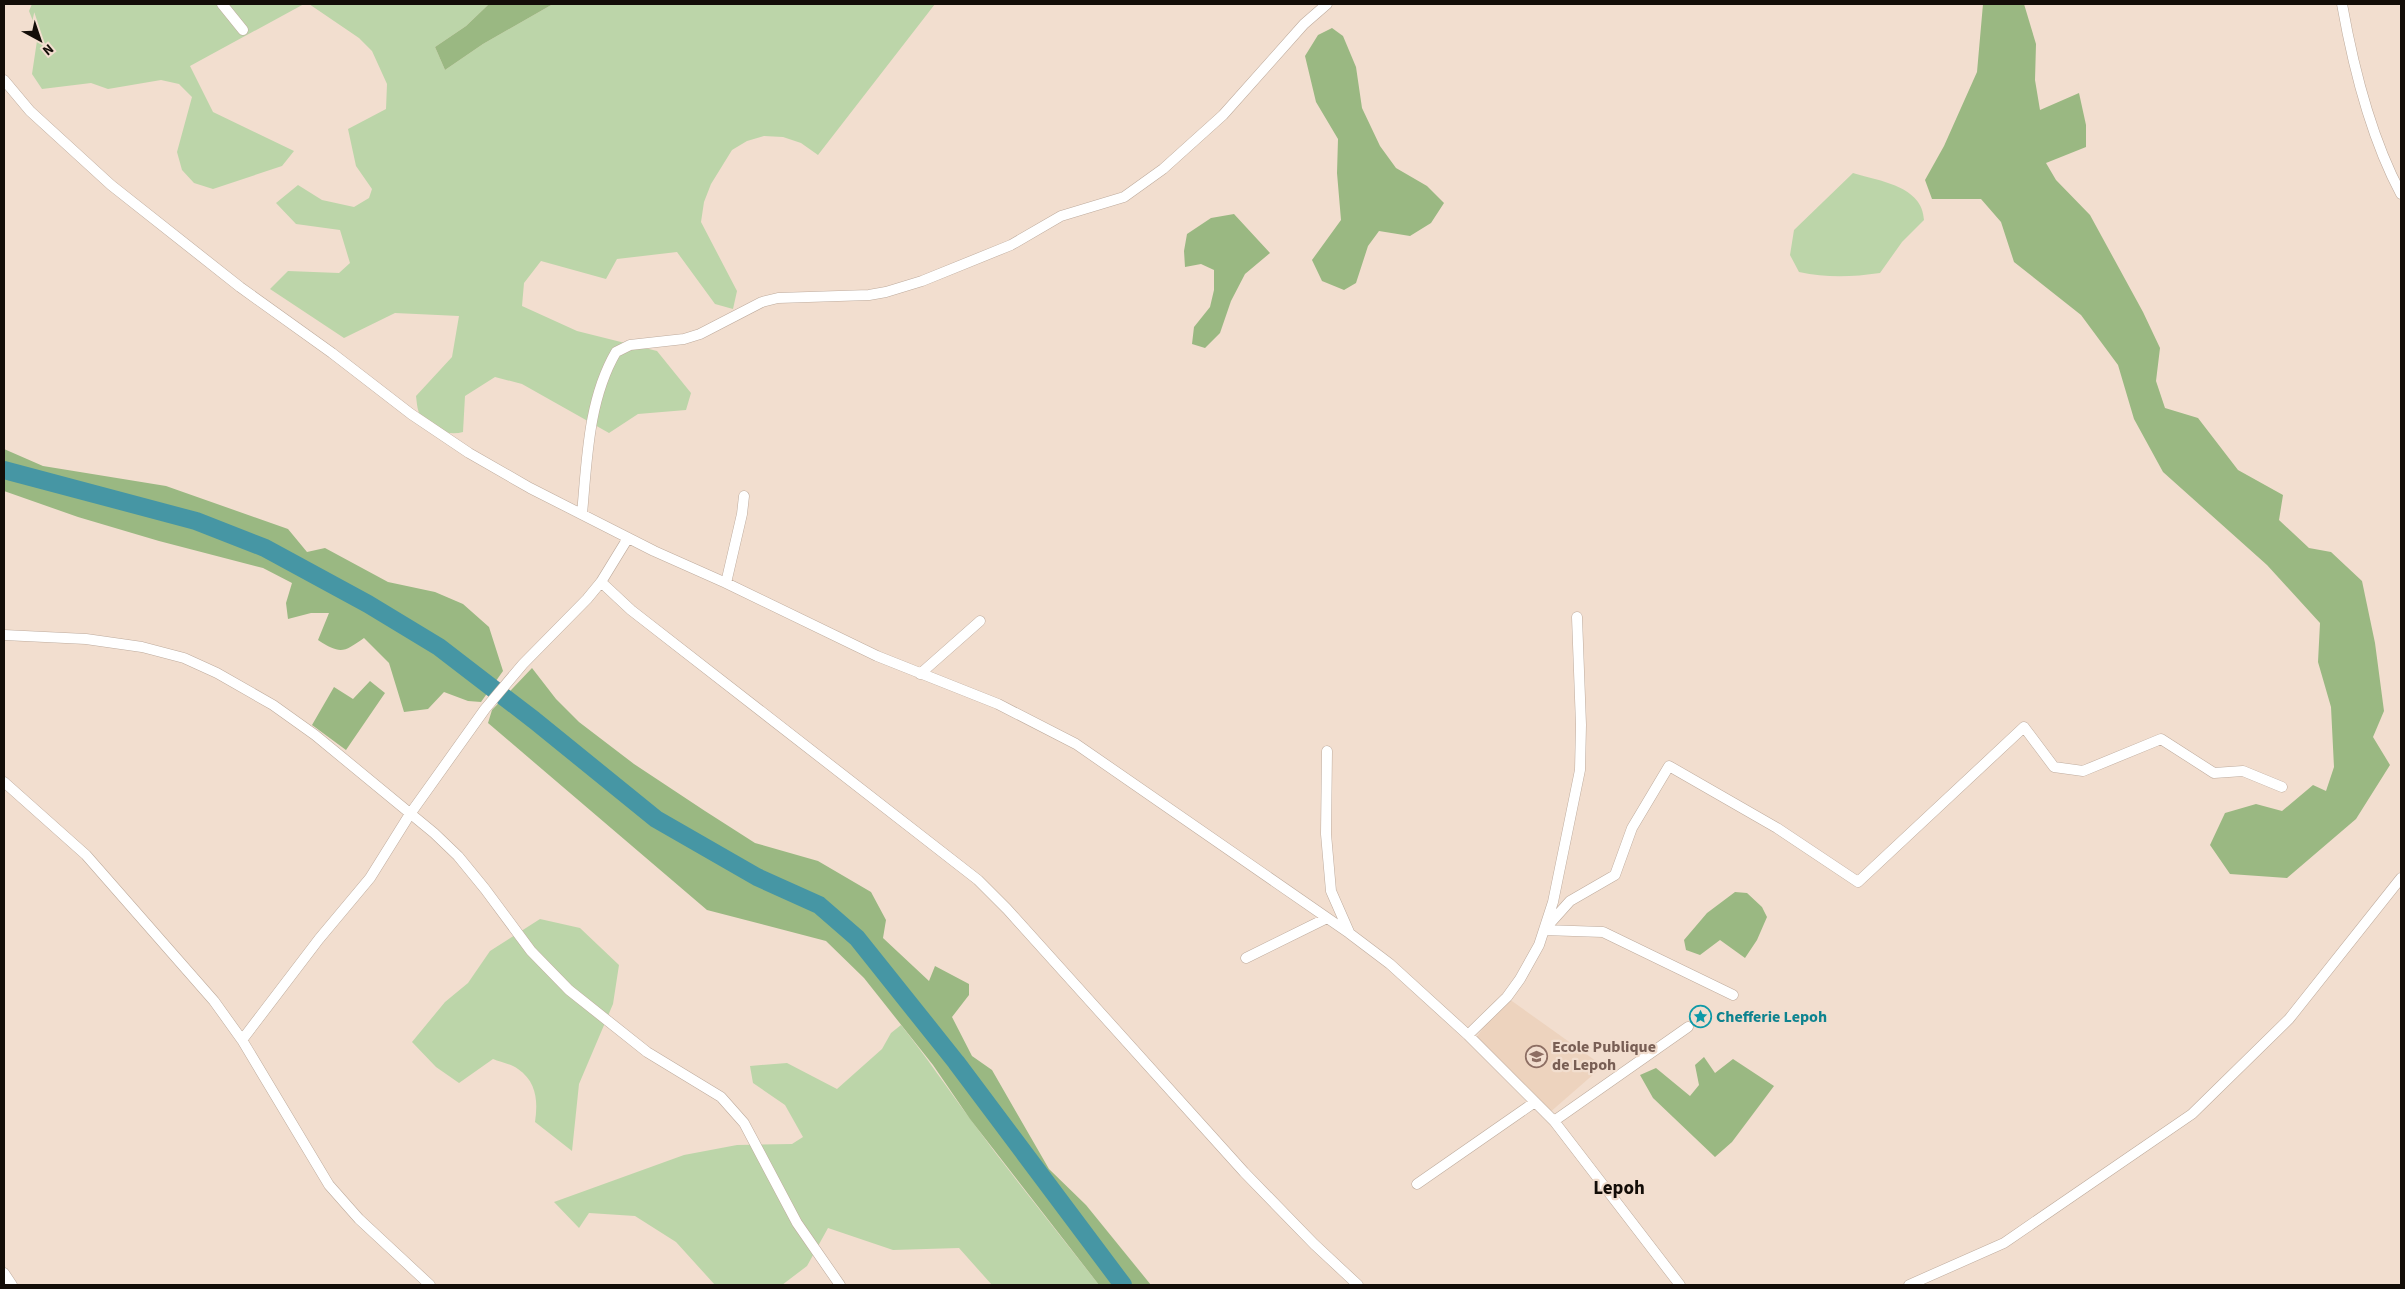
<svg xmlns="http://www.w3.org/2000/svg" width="2405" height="1289" font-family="'Source Sans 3',sans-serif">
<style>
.built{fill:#edd3be}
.green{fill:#bcd5a9}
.forest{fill:#9ab882}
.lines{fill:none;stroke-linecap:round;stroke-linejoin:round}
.river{stroke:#4696a4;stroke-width:18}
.minor-casing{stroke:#beab9d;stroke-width:11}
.minor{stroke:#fff;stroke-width:10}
.labels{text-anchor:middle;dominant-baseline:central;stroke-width:4.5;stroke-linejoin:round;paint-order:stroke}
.culture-label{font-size:16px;font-weight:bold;fill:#0d838f;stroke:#f2decf;text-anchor:start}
.education-label{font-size:16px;font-weight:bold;fill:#785e54;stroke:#f2decf;text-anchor:start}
.quarter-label{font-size:19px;font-weight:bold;fill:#130d08;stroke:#f2decf}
</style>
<rect width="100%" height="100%" fill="#f2decf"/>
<!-- built -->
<path class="built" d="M 1509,999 L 1603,1066 L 1548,1114 L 1471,1045 L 1493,1014 Z"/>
<!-- green -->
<path class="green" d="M 32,4 L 304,4 L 190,66 L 213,112 L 294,151 L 282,166 L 213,189 L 194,183 L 182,170 L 177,152 L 192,97 L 179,84 L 161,80 L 108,89 L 91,83 L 42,89 L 32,74 L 38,34 L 29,11 Z
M 309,4 L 489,4 L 466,26 L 435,47 L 445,70 L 483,44 L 553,4 L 935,4 L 818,155 L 801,143 L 783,137 L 764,136 L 747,141 L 732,150 L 711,184 L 704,202 L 701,222 L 737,291 L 733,309 L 715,304 L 677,252 L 617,259 L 606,279 L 541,261 L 524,283 L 522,306 L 577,331 L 657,351 L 691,393 L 686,410 L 638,414 L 609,433 L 522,384 L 495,377 L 465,396 L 463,432 C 449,436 432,430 423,419 C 417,413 417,403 416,396 L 452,357 L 459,316 L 395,313 L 344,338 L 270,289 L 288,271 L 339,273 L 350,263 L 340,230 L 296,224 L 276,203 L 298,185 L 322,200 L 354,207 L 369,198 L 372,189 L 356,166 L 348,129 L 386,109 L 387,84 L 372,51 L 359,38 Z
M 1853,173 C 1879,181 1923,186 1924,220 L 1902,242 L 1880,273 C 1852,277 1827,278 1799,272 L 1790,255 L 1794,230 Z
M 540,919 L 580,928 L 619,965 L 613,1004 L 579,1084 L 572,1151 L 535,1122 C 538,1102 537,1082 518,1069 C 512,1064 500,1062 493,1059 L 459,1083 L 436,1067 L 412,1042 L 445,1002 L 468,983 L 490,951 Z
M 901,1025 C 926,1056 947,1088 971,1120 C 1012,1176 1056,1230 1099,1285 L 992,1285 L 959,1248 L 893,1250 L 828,1228 L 807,1266 L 782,1285 L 715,1285 L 676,1242 L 635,1216 L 589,1213 L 579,1228 L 554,1202 L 684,1155 L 737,1145 L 792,1144 L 803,1137 L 785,1105 L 753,1083 L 750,1066 L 787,1063 L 837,1089 L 882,1049 L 891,1033 Z"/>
<!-- forest -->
<path class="forest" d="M 489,4 L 553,4 L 483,44 L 445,70 L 435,47 L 466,26 Z
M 1983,4 L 2024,4 L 2036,44 L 2035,80 L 2040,110 L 2079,93 L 2086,125 L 2086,147 L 2046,163 L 2056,180 L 2090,215 L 2143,312 L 2160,348 L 2156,381 L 2165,408 L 2198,418 L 2238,470 L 2283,495 L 2279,520 L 2309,548 L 2331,552 L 2362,581 L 2375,643 L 2384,711 L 2373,737 L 2390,765 L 2356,819 L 2287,878 L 2230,874 L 2210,845 L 2225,813 L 2256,804 L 2282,811 L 2313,785 L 2326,791 L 2334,767 L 2331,707 L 2318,662 L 2320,623 L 2267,565 L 2163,472 L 2134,419 L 2118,365 L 2081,315 L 2014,262 L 2001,222 L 1981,199 L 1932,199 L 1925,180 L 1944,146 L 1977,72 Z
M 1332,28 L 1343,36 L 1356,67 L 1362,108 L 1380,146 L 1396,168 L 1427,186 L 1444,203 L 1431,223 L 1410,236 L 1379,231 L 1368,246 L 1356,283 L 1344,290 L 1322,281 L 1312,260 L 1341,220 L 1337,173 L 1338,139 L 1316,102 L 1305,56 L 1318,35 Z
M 1234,214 L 1270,253 L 1245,274 L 1231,301 L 1220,333 L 1205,348 L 1192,344 L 1194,327 L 1210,307 L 1214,290 L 1214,270 L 1201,264 L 1185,267 L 1184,251 L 1187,234 L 1211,218 Z
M 4,449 L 43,466 L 166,486 L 288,529 L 307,552 L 325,548 L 388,582 L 435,592 L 463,604 L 489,627 L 503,671 L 481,702 L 468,701 L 444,692 L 428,709 L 404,712 L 389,663 L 364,638 C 344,652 341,655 318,640 L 329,613 L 311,613 L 288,619 L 286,603 L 292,583 L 263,568 L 159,541 L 78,517 L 4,491 Z
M 532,668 L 556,699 L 579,722 L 634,764 L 705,811 L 755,843 L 818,861 L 871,892 L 886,920 L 883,938 L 929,981 L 935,966 L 969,984 L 969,995 L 952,1017 L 972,1056 L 992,1070 L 1049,1169 L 1086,1205 L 1151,1285 L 1099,1285 L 970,1119 L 933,1065 L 864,978 L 826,941 L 707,910 L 488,723 L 492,710 Z
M 370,681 L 385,693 L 346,750 L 312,725 L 334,687 L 353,699 Z
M 1735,892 L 1747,893 L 1762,907 L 1767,917 L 1757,940 L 1745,958 L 1720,940 L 1700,955 L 1686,950 L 1684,940 L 1707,913 Z
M 1704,1057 L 1715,1073 L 1733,1059 L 1774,1086 L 1732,1142 L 1715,1157 L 1653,1098 L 1640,1075 L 1656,1068 L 1690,1096 L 1699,1085 L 1695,1065 Z"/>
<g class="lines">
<!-- river -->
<path class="river" d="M 4,470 L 196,521 L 265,548 L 368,604 L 439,647 L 534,720 L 656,819 L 757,877 L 819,905 L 857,938 L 956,1062 L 1123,1285"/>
<defs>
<path id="minor" d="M 222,4 L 243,30
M 2342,4 C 2353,66 2371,138 2401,194
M 4,80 L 30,111 L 111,185 L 240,287 L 332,353 L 411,414 L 469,453 L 530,488 L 654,551 L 726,583 L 877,656 L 998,704 L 1076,744 L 1349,933 L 1390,964 L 1468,1035 L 1554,1121 L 1680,1285
M 582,514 C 587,460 588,400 616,352 L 630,345 L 684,339 L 700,334 L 762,302 L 778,298 L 869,295 L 886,292 L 922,281 L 1011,245 L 1061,216 L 1124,197 L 1163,169 L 1223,115 L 1304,24 L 1327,4
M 601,582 L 631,610 L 978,880 L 1007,909 L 1244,1172 L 1314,1244 L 1358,1285
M 726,583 L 742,514 L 744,496
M 4,635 L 86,639 L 142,647 L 184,658 L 217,673 L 273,705 L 315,735 L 434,833 L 458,856 L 485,889 L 531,951 L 569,990 L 647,1052 L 721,1097 L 744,1123 L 797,1223 L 840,1285
M 920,674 L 980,621
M 1327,751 L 1326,834 L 1331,891 L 1349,932
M 4,782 L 86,855 L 214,1001 L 242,1040 L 329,1185 L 359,1219 L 430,1285
M 1246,958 L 1327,918
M 1733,995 L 1603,932 L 1544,930 L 1570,901 L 1615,875 L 1632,828 L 1669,766 L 1777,828 L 1858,882 L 2024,727 L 2054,767 L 2083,771 L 2161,739 L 2214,773 L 2243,771 L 2282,787
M 1468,1035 L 1507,997 L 1520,979 L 1539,945 L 1553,902 L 1580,770 L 1581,725 L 1577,617
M 242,1040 L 319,939 L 370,878 L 410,814 L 485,709 L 523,664 L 587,599 L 601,582 L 628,538
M 1554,1121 L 1688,1027
M 1417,1184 L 1535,1102
M 4,1273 L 12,1285
M 1909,1285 L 2004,1243 L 2192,1114 L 2289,1019 L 2401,878"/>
</defs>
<!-- minor casing -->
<use href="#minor" class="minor-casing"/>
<!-- minor -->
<use href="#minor" class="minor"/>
</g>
<!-- icons -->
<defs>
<symbol id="sight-ring" viewBox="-11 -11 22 22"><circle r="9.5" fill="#f2decf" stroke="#0f9aa8" stroke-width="1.5"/><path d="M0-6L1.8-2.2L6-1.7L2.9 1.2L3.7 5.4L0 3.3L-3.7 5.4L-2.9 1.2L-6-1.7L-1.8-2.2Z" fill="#0f9aa8"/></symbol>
<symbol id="school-ring" viewBox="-11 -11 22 22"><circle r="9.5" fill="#f2decf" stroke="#8d6e63" stroke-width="1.5"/><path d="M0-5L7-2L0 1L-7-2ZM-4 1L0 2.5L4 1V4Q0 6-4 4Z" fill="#8d6e63"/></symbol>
</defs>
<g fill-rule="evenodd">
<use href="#sight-ring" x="1688" y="1004" width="25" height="25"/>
<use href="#school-ring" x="1524" y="1044" width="25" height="25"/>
</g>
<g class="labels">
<!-- culture labels -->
<g class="culture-label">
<text x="1716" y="1017">Chefferie Lepoh</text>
</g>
<!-- education labels -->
<g class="education-label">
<text x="1552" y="1047">Ecole Publique<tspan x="1552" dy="18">de Lepoh</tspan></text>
</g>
<!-- quarter labels -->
<g class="quarter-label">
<text x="1619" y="1188">Lepoh</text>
</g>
</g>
<!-- border -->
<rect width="2405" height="1289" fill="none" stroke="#130d08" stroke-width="10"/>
<!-- north arrow -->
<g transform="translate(40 40) rotate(140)" stroke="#f2decf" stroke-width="4" paint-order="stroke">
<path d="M0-4L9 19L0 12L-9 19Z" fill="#130d08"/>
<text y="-8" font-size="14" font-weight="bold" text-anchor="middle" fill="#130d08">N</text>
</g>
</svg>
